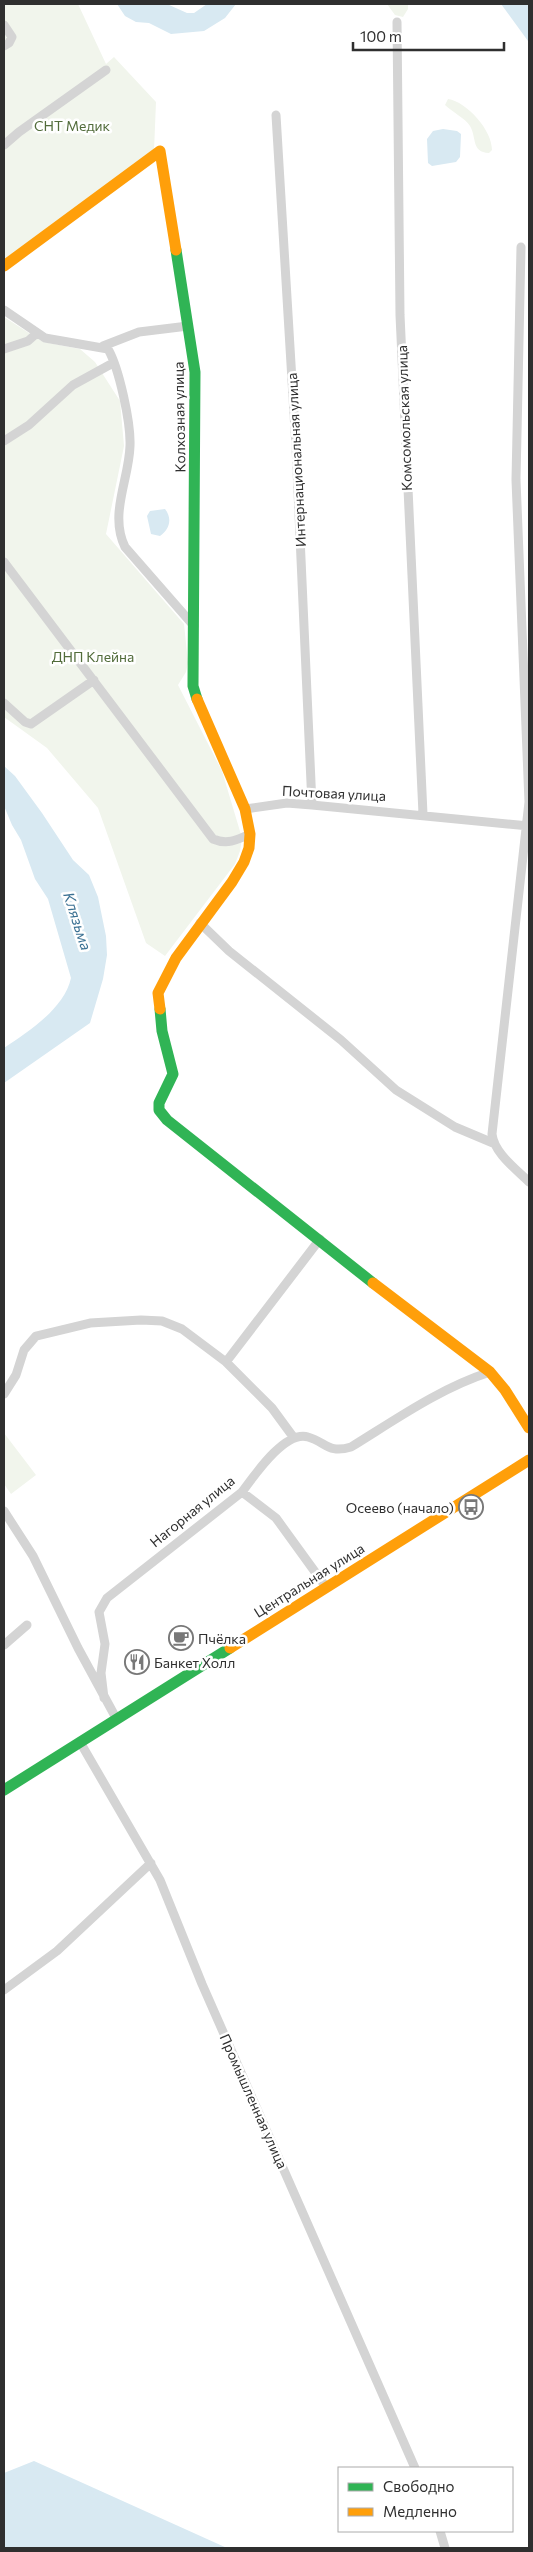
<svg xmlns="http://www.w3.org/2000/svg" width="533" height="2552" font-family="Commissioner,sans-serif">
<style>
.green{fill:#f1f5ec}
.water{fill:#d8e9f2}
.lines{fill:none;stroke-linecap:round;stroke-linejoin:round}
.street{stroke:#d4d4d4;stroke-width:9}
.fast{stroke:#30b455;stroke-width:11}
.slow{stroke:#ff9f0a;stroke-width:11}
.labels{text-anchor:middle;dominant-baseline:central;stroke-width:5;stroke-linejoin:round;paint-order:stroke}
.park-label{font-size:14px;fill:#526c3b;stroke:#fff}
.street-label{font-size:14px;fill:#2f2f2f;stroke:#fff}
.poi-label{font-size:14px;fill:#2f2f2f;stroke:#fff;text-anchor:start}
.water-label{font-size:15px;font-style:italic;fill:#3b7193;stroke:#fff}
</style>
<rect width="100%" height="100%" fill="#fff"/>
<!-- green -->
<path class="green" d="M 4,4 L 78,4 L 106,64 L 114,57 L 156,102 L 154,151 L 4,262 Z
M 387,4 L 408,4 L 408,9 L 403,17 L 395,15 Z
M 448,99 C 467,102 492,130 492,150 L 489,153 C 471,152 477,138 470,126 C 465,118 452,112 445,105 Z
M 4,317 L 43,342 L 80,349 L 95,362 L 120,401 L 124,446 L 106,534 L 184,624 L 188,663 L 186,672 L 178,685 L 222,771 L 242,838 L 240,851 L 235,864 L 165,956 L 146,943 L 98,808 L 47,748 L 4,717 Z
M 4,1433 L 36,1475 L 11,1494 L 4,1484 Z"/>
<!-- water -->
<path class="water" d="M 117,4 L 167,4 L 187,13 L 194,13 L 207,4 L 236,4 L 225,18 L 204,31 L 171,34 L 149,23 L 136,22 L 125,16 Z
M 501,4 L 529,4 L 529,44 L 528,41 Z
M 443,129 L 457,131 L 461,134 L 460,157 L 456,162 L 432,166 L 428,163 L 427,139 L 433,131 Z
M 165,509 C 173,519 169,530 160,536 L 151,534 L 147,516 L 150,511 Z
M 4,766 L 15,776 L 42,813 L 73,860 L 89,875 L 98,897 L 106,936 L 107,955 L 103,979 L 90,1023 L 4,1083 L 4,1048 C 29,1031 64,1009 71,978 L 48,899 L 35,879 L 21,840 L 12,825 L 4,806 Z
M 34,2461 L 227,2548 L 4,2548 L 4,2473 Z"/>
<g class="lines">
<!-- street -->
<path class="street" d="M 397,22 L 400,315 L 423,814
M 4,25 L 12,37 L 9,43 L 4,46
M 276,115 L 296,447 L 312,805
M 4,145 L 19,132 L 106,70
M 521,247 L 516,480 L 529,802 L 492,1134 C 494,1153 516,1169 529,1182
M 4,310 L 45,338 L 108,349 C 119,368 131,423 130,446 C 129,480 109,514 125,547 L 194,626
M 103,346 L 139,332 L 188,326
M 4,349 L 28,341 L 37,333
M 4,441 L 29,425 L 73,385 L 113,363
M 4,562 L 213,839 C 227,845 237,840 250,834
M 4,703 L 25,722 L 31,724 L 94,680
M 245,809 L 287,803 L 312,805 L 529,826
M 200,923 L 229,951 L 341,1040 L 396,1090 L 455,1127 L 493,1143
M 226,1362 L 320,1239
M 4,1394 L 16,1375 L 24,1350 L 36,1336 L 90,1323 L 141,1320 L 162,1321 L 182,1329 L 226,1362 L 272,1408 L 294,1438
M 242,1492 L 276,1518 L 326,1587
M 4,1511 L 33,1556 L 78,1648 L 116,1718
M 4,1645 L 27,1625
M 104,1698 L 101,1673 L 105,1644 L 99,1612 L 107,1598 L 242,1492 C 254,1476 285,1430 308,1437 C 326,1442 328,1454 351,1447 C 395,1420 440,1388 490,1372
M 80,1742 L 160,1880 L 202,1984 L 415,2468
M 4,1990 L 57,1951 L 151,1863
M 440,2531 L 445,2548"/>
<!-- fast -->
<path class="fast" d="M 176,250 L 195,372 L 193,686 L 197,699
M 160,1009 L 162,1031 L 173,1074 L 159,1103 L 159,1110 L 167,1120 L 373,1283
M 4,1790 L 230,1648"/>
<!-- slow -->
<path class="slow" d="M 4,266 L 160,151 L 176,250
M 160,1009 L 158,993 L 176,958 L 232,882 L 244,862 L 249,848 L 250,834 L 245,809 L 197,699
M 373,1283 L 490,1372 L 505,1390 L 529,1428
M 230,1648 L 529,1460"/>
</g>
<!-- icons -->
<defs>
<symbol id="bus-ring" viewBox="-11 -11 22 22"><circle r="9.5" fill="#fff" stroke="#787878" stroke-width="1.5"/><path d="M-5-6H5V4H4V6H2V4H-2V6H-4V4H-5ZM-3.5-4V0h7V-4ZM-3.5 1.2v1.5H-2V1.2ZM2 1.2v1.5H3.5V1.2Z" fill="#787878"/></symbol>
<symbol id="cafe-ring" viewBox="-11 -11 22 22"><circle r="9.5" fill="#fff" stroke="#787878" stroke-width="1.5"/><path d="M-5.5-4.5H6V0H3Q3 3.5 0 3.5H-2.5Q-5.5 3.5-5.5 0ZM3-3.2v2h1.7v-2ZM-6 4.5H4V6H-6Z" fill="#787878"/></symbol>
<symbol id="restaurant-ring" viewBox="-11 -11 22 22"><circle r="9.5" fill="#fff" stroke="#787878" stroke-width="1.5"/><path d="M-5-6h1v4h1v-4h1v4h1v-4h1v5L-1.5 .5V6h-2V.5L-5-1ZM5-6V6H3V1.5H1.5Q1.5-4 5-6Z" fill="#787878"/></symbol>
</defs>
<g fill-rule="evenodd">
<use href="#bus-ring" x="457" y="1493" width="28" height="28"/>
<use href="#cafe-ring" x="167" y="1624" width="28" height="28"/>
<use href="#restaurant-ring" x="123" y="1648" width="28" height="28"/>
</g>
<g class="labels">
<!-- park labels -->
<g class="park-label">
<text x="72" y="125">СНТ Медик</text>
<text x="93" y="656">ДНП Клейна</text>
</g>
<!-- street labels -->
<g class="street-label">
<text transform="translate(179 417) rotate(-91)">Колхозная улица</text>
<text transform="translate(404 418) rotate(-92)">Комсомольская улица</text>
<text transform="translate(296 460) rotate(-93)">Интернациональная улица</text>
<text transform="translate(334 793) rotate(3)">Почтовая улица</text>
<text transform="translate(192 1511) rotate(-39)">Нагорная улица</text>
<text transform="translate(309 1580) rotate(-32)">Центральная улица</text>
<text transform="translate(254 2101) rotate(66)">Промышленная улица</text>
</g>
<!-- poi labels -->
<g class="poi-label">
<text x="454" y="1507" text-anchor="end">Осеево (начало)</text>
<text x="198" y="1638">Пчёлка</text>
<text x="154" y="1662">Банкет Холл</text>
</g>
<!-- water labels -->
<g class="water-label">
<text transform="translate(78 921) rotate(72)">Клязьма</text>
</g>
</g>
<!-- border -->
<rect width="533" height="2552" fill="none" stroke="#2f2f2f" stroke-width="10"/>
<!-- legend -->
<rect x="338" y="2467" width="175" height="65" fill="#ffffff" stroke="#acacac"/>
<rect x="348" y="2483" width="25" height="8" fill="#30b455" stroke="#acacac"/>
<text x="383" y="2492" font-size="15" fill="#2f2f2f">Свободно</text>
<rect x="348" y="2508" width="25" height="8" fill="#ff9f0a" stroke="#acacac"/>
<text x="383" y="2517" font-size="15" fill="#2f2f2f">Медленно</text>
<!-- scale -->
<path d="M353 42v8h151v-8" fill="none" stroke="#2f2f2f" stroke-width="2.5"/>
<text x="360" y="42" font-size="15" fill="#2f2f2f" stroke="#ffffff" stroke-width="4" paint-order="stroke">100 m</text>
</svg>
